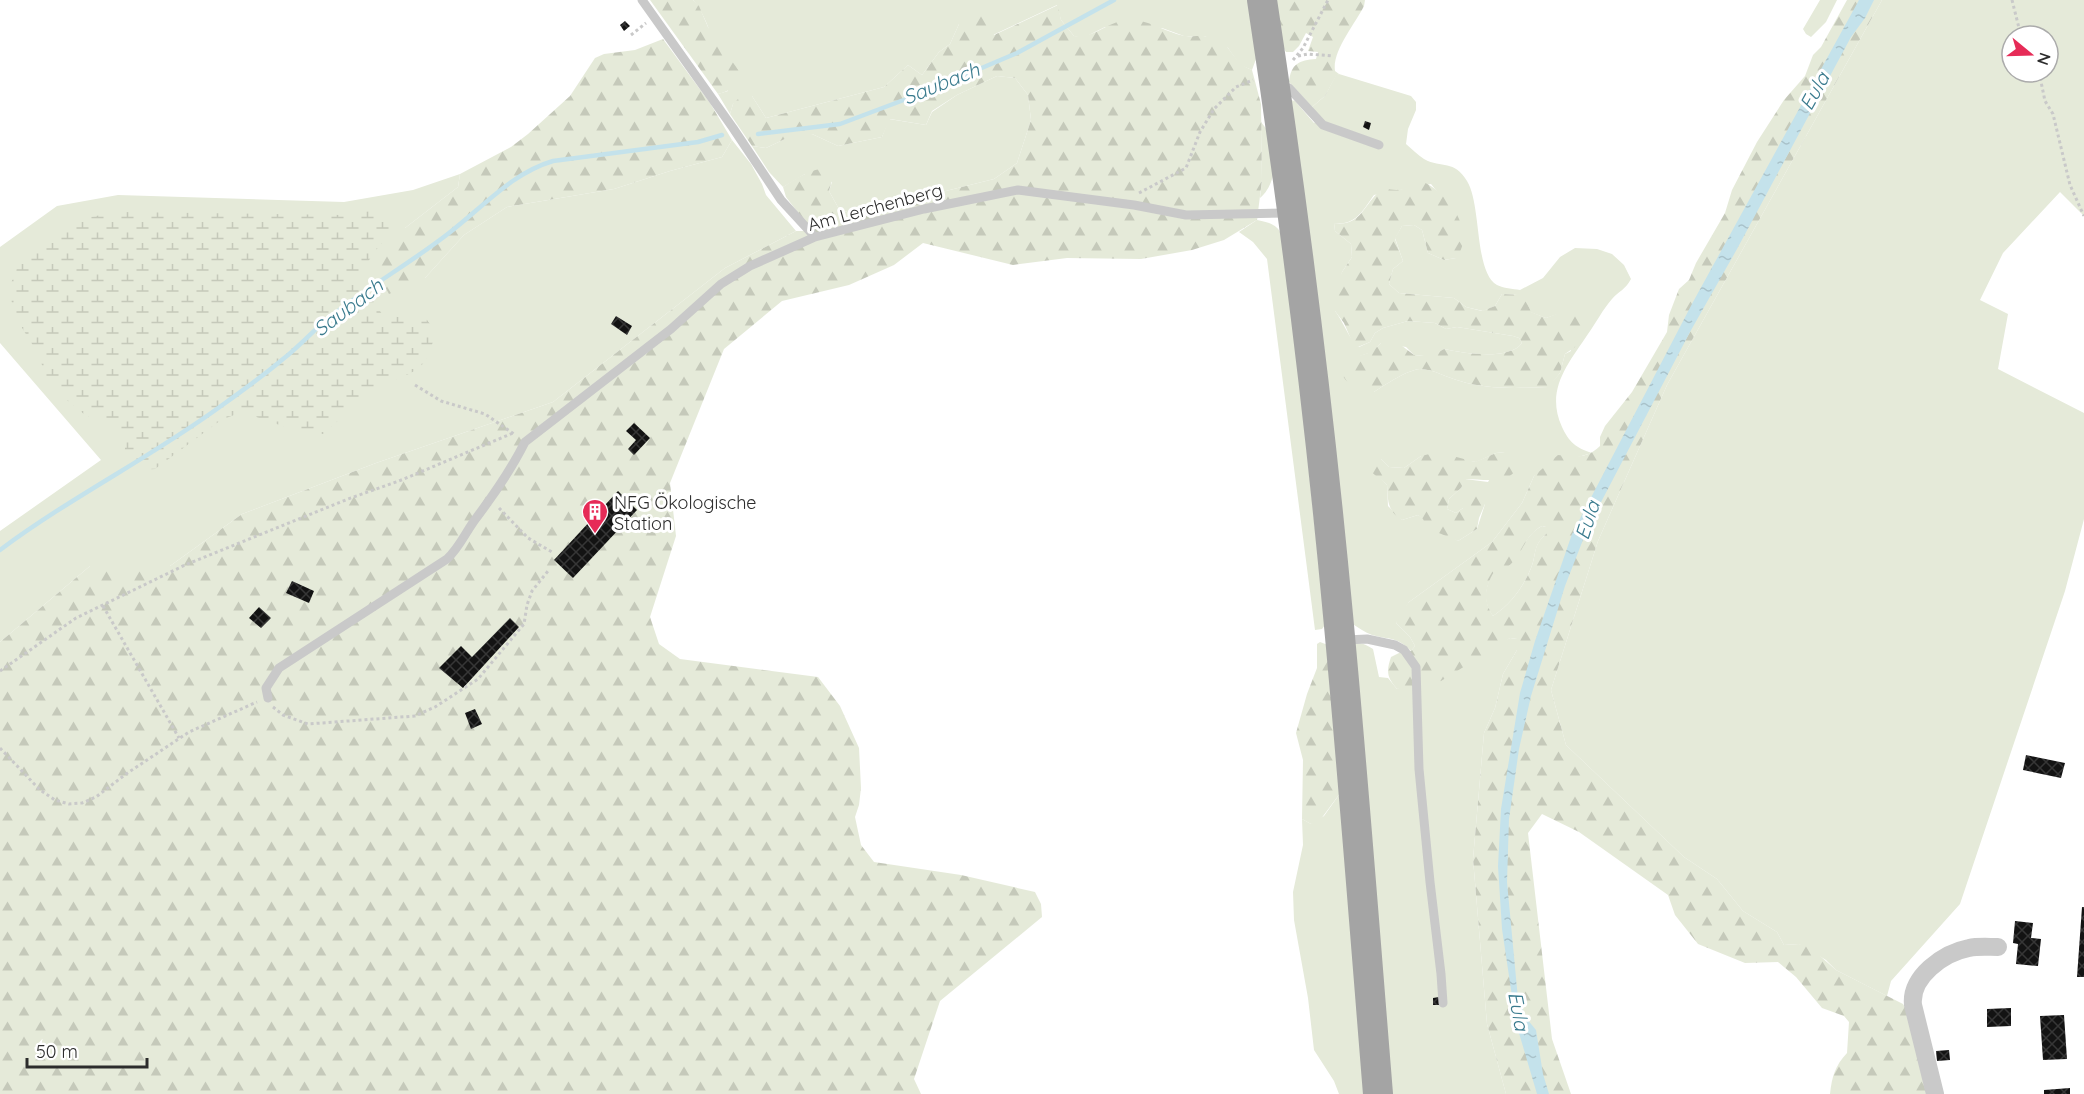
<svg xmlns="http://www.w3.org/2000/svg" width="2084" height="1094" font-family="Quicksand,sans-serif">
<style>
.green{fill:#e5ead9;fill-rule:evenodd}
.forest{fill:url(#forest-firs);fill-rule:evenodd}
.wetland{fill:url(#wetland-marsh)}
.water{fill:url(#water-ripples)}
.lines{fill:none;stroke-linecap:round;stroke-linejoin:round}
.stream{stroke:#c4e2eb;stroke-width:4.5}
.building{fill:url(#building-cross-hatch)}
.path{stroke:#c9c9c9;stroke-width:3;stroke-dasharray:3 3;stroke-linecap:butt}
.lane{stroke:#c9c9c9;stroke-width:9}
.street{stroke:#c9c9c9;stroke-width:18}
.primary{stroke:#a4a4a4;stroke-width:30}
.labels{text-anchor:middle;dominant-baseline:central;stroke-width:6;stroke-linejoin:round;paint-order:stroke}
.street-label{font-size:18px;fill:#2c2c2c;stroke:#fff}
.poi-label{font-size:18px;fill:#2c2c2c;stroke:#fff;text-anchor:start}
.water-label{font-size:20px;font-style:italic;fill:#3a7b8e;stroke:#fff}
</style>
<defs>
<pattern id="forest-firs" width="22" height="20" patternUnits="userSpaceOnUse" patternTransform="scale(1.5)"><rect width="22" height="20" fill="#e5ead9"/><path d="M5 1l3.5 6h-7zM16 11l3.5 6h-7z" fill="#c5c9ba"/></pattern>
<pattern id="wetland-marsh" width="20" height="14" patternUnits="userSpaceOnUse" patternTransform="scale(1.5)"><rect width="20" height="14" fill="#e5ead9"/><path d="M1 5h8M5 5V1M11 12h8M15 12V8" fill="none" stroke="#c5c9ba"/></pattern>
<pattern id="water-ripples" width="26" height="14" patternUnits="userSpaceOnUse" patternTransform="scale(1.5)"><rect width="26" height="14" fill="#c4e2eb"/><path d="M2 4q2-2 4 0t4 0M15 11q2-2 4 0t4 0" fill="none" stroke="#a9c2ca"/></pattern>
<pattern id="building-cross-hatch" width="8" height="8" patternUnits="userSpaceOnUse" patternTransform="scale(1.5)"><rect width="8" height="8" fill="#131313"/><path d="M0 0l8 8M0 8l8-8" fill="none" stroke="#363636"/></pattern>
</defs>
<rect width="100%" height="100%" fill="#fff"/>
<!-- green -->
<path class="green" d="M 693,0 L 1251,0 L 1256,59 L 1252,70 L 1240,65 L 1228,48 L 1205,36 L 1184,36 L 1162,28 L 1105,27 L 1083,38 L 1074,36 L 1061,20 L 1057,5 L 993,35 L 959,24 L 950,44 L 939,52 L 922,75 L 908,65 L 884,87 L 766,118 L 752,96 L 733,104 L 730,114 L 718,94 L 728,91 C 720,67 710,18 693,0 Z
M 1820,0 L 1837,0 L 1826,22 L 1811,37 L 1806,34 L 1803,29 Z
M 1882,0 L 2084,0 L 2084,216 L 2060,192 L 2003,253 L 1980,300 L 2008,314 L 1998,369 L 2084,413 L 2084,519 L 2065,591 L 1960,904 L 1891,981 L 1887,996 L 1836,970 L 1826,960 L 1799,944 L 1784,945 L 1777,932 L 1743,911 L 1717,879 L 1684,857 L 1566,745 L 1551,690 L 1598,541 L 1667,385 ZM 2012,36 L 2048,36 L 2048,72 L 2012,72 Z
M 1339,74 L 1411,96 L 1416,102 L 1416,110 L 1408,129 L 1406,144 C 1412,149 1418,155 1424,159 C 1442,169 1454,159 1467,181 C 1482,206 1474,272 1497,285 C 1503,288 1513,289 1520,290 L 1543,278 L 1560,257 L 1575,248 L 1597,249 L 1612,254 L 1624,265 L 1631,279 C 1625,290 1619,291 1612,299 C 1603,309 1596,323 1588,334 C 1568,364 1545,390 1562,427 C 1569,442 1576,448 1592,453 L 1578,457 L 1534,476 L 1522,503 L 1492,542 L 1409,602 L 1396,623 L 1410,637 L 1415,646 L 1411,651 C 1397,636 1389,640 1372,635 C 1364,632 1358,627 1351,623 L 1291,100 L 1295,101 L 1314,123 L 1320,118 L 1312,107 L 1325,96 L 1336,75 ZM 1431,184 L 1439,194 L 1456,258 L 1444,260 L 1428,253 L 1422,230 L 1414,225 L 1402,226 L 1395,238 L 1403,261 L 1393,269 L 1389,284 L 1399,293 L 1454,298 L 1466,307 L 1483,311 L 1495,306 L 1502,294 C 1520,295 1525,293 1530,312 L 1546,318 L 1558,314 L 1571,351 L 1565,354 L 1560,373 L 1548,387 C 1519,388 1489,390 1460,381 C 1447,378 1434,369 1420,369 C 1407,370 1385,385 1374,392 L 1360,356 L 1372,352 L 1381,343 L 1406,347 L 1414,355 L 1424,356 L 1432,357 L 1444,349 C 1463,353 1509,361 1522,343 L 1519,338 L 1513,336 L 1457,327 L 1446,329 L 1435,323 L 1408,321 L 1383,328 L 1375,333 L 1370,342 L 1359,347 C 1351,343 1343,321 1335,311 L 1342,272 L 1352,257 L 1351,244 L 1335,231 L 1334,223 C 1356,226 1363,210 1374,195 ZM 1505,452 L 1488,482 L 1465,479 L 1461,488 L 1449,499 L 1447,509 L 1456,513 L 1463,508 L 1485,504 L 1477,529 L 1458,541 L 1418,515 L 1402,520 L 1388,506 L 1387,485 L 1380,478 L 1381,459 L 1389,467 L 1404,468 L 1421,456 L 1476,462 L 1496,453 Z
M 997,76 L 1015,78 L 1028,95 L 1031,120 L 1017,163 L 994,179 L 853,214 L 839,209 L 829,191 L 832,182 L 805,174 L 783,187 L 769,172 L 752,146 L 766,148 L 785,139 L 812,134 L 838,146 L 882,137 L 889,119 L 926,125 L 932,112 L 957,95 Z
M 1261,122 C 1265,127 1270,133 1272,139 C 1279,156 1275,186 1260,198 L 1262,180 Z
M 732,140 L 751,164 L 762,184 L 766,195 L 796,231 L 725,268 L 553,402 L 376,463 L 242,514 L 170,566 L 90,566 L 0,642 L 0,531 L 101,460 L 0,343 L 0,247 L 57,206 L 118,195 L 344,202 L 413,190 L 460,174 L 458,187 L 405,228 L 425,278 L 464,235 L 507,207 L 614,189 L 670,171 L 722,157 Z
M 1257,220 C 1279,224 1281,229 1286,250 L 1325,625 L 1322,629 L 1315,630 L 1267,259 L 1253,242 L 1239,232 Z
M 1542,526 L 1546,527 L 1546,534 C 1532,547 1537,554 1531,568 C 1523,588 1510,605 1493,616 C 1482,600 1485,587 1494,571 C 1521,567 1520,537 1542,526 Z
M 1510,638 L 1517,639 L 1517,650 L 1503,674 L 1495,708 L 1484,733 L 1473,859 L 1487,1024 L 1506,1094 L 1388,1094 L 1352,645 C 1361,642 1365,644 1373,649 L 1379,677 L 1388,678 L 1397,689 Z
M 1341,792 L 1365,1094 L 1339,1094 L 1334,1081 L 1314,1050 L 1308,998 L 1294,920 L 1293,892 L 1303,845 L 1302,819 L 1311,824 L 1324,816 Z"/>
<!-- forest -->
<path class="forest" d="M 650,0 L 693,0 L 699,6 L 708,27 L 741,74 C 736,86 731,91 718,94 Z
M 1273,0 L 1365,0 L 1364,6 C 1355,24 1332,51 1335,71 L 1339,74 L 1336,76 L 1325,96 L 1312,107 L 1289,82 C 1291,64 1299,60 1316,59 L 1318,52 L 1308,51 L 1313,37 L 1306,33 L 1299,46 L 1293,52 L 1286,52 L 1279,41 Z
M 1847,0 L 1882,0 L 1667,385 L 1598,541 L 1551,690 L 1566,745 L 1684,857 L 1717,879 L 1743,911 L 1777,932 L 1784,945 L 1799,944 L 1811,948 L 1836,970 L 1903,1004 L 1912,1019 L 1926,1094 L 1830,1094 C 1832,1076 1835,1066 1847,1053 L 1849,1022 L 1844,1016 L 1822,1008 L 1796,977 L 1778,962 L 1745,963 L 1698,944 L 1675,915 L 1668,895 L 1579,832 L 1542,814 L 1528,833 L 1552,1039 L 1571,1094 L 1506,1094 L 1487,1024 L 1473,859 L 1484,733 L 1495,708 L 1503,674 L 1517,650 L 1517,639 L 1510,638 L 1441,681 L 1397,689 C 1387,677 1386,672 1391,657 L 1399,653 L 1411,651 L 1415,646 L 1410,637 L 1396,623 L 1399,614 L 1409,602 L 1492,542 L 1522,503 L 1534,476 L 1558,455 C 1575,457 1587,459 1600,446 L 1600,437 L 1605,426 L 1632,392 L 1667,332 L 1669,315 L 1679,289 L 1689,280 L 1696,263 L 1725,213 L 1732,190 L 1757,142 L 1784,100 L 1805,76 L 1813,55 L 1821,47 ZM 1542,526 L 1546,527 L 1546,534 C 1532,546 1537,554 1531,568 C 1523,588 1510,605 1493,616 C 1483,602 1485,586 1494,572 C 1523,567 1519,538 1542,526 Z
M 1058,5 L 1061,20 L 1074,36 C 1093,39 1109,21 1127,20 C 1146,18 1168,34 1186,36 C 1197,37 1209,34 1218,40 C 1234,49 1233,63 1252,70 L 1261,104 L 1262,180 L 1257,220 L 1224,240 L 1192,250 L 1141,259 L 1067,258 L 1013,265 L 923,243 L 894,265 L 849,285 L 782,301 L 724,349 L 670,483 L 676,536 L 650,617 L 659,644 L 680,659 L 818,677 L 840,706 L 859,748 L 861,788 L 859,805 L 855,817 L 861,845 L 874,862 L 961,875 L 1035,892 L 1041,904 L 1042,917 L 940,1001 L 914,1079 L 921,1094 L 0,1094 L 0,642 L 90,566 L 170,566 L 242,514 L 376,463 L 553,402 L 725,268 L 796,231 L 812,231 L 786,197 L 783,187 C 798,177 816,165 835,169 L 829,191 L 839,209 L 853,214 L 994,179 L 1017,163 L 1031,120 L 1028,95 L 1015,78 L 997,76 L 957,95 L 932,111 L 926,125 L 890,119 L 882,137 L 838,146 L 812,134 L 801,145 L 785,139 L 766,148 L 752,146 L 730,114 L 733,104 L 743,94 L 752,96 L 766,118 L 884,87 L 908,65 L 922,75 L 939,52 L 950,44 L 959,24 L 982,10 L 994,35 Z
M 663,39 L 710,103 L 732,140 L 722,157 L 670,171 L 614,189 L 507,207 L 464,235 L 425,278 L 389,294 L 375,268 L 405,228 L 458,187 L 460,174 L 511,147 L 528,134 L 570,96 L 595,58 L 604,54 L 635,50 Z
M 1419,180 C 1446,190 1478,231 1456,258 L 1444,260 L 1428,253 L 1422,230 L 1414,225 L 1402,226 L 1395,239 L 1403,261 L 1393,269 L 1389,284 L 1399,293 L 1454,298 L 1466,307 L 1482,311 L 1495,306 L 1502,294 L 1522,295 L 1525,297 L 1531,312 L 1546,318 L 1572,308 L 1585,315 L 1588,324 L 1586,329 L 1578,345 L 1565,354 L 1560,373 L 1549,387 C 1519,388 1489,390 1460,381 C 1447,378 1434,369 1420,369 C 1407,370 1385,385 1374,392 C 1359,390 1346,386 1340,370 L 1352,356 C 1365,356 1372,352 1381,343 L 1397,342 L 1414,355 L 1424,356 L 1432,356 L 1444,349 C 1463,353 1509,361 1522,343 L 1519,338 L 1513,336 L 1457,327 L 1446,329 L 1435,323 L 1408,321 L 1383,328 L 1375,333 L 1370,342 L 1358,347 L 1353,344 L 1344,323 L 1335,311 L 1333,295 L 1342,272 L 1352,257 L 1351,244 L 1335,231 L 1334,223 C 1363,227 1363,202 1384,188 C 1398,192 1407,190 1419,180 Z
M 1438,452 L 1475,462 L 1496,453 L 1505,452 L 1512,453 L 1519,459 C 1517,487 1484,479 1466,479 L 1461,488 L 1449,499 L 1447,509 L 1456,513 L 1463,508 L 1466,499 L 1475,494 L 1481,496 L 1485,504 L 1479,518 L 1477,529 L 1458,541 L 1427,528 L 1423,519 L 1418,515 L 1402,520 C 1387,511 1388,500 1387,485 C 1380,478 1373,475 1367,467 L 1368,459 L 1372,456 L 1381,459 L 1389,467 L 1404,468 L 1421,456 Z
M 1320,642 L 1328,645 L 1341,792 L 1318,823 L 1311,824 L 1302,819 L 1303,760 L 1296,733 L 1307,694 L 1317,668 L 1317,644 Z"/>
<!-- wetland -->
<path class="wetland" d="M 370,211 L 386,215 L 392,221 L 389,235 L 375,251 L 360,274 L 363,294 L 372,299 L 382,314 L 398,317 L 414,317 L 427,320 L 436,332 C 432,344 429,358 420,367 C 416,372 391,381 383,386 C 360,400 342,416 324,434 L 303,433 L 242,412 L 221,420 L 155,469 L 140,470 L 124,457 L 126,439 L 119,428 L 85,415 L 62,396 L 46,376 L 38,354 L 13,313 L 10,286 L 18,265 L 37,251 L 57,231 L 80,219 L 117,212 L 342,215 Z"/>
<!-- water -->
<path class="water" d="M 1859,0 L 1874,0 L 1865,18 L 1851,37 L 1737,249 L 1690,332 L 1588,527 L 1565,586 L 1531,696 L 1519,749 L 1509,819 L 1507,882 L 1518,999 L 1527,1019 L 1536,1030 L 1543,1074 L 1549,1094 L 1537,1094 L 1516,1023 L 1502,929 L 1498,866 L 1501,809 L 1520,693 L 1535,641 L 1572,534 L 1693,302 Z"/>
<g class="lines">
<!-- stream -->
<path class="stream" d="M 758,134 L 840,124 L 925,92 L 1017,53 L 1114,0
M 0,550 C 71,497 150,458 221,406 C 242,391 263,376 283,359 C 301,345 315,328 334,314 C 371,285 412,262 449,233 C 483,207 512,173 553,161 L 698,142 L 722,135"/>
</g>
<!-- building -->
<path class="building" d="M 625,21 L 630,26 L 624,31 L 620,25 Z
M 1365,121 L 1371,123 L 1369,130 L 1363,127 Z
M 616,316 L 632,326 L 627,335 L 611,324 Z
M 634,423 L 650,438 L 634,455 L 628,449 L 636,440 L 626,431 Z
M 618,491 L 637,510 L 573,578 L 554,560 Z
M 292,581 L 314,591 L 309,603 L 286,593 Z
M 259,607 L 271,618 L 261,628 L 249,618 Z
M 510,618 L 519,627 L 463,688 L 439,668 L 461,646 L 472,657 Z
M 475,709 L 482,724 L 471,729 L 465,713 Z
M 2026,755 L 2065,763 L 2061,778 L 2023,770 Z
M 2082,907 L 2084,907 L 2084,977 L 2077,977 Z
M 2015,921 L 2033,923 L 2031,938 L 2041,939 L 2038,966 L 2016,964 L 2018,944 L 2013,943 Z
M 1439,997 L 1440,1005 L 1433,1005 L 1433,998 Z
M 2011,1008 L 2011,1026 L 1987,1027 L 1987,1009 Z
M 2064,1015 L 2067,1059 L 2043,1060 L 2040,1016 Z
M 1949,1050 L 1950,1060 L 1937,1061 L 1936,1051 Z
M 2070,1088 L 2070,1094 L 2044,1094 L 2044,1090 Z"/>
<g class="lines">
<!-- path -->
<path class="path" d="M 2012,0 L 2021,36
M 631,35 L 646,23
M 1298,56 L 1308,54 L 1333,56
M 1293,60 L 1303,48 L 1328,0
M 2039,72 L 2045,101 L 2053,114 L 2070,185 L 2084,216
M 1139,193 L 1186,168 L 1200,132 L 1214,109 L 1236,87 L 1253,80
M 415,385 L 441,401 L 485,414 L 514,434
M 499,508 L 528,538 L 552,552
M 103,606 L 179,738
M 0,671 L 76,618 L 185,565 L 348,499 L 399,481 L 513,433
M 273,707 L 283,715 L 308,724 L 415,716 L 435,707 L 478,679 L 524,624 L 527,605 L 532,591 L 548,571
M 0,748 L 40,790 L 55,800 L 69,804 L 82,803 L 96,797 L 126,774 L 189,732 L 257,702"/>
<!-- lane -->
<path class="lane" d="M 642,0 L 733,128 L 781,200 L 815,237
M 1281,87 L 1289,88 L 1323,125 L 1379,145
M 1346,640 L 1367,639 L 1395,645 L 1404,650 L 1416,667 L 1419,769 L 1430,882 L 1441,974 L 1443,1003
M 268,698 L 266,688 L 279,668 L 447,559 C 460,547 466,531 477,517 C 495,493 511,470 525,442 L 671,329 L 721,284 L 750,266 L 815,237 L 924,209 L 1018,190 L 1134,205 L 1186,215 L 1287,213"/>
<!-- street -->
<path class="street" d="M 1935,1094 L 1913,1005 C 1910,977 1943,953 1969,948 C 1978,946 1988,947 1998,947"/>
<!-- primary -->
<path class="primary" d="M 1262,0 C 1293,204 1319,409 1338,615 C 1353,774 1365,934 1378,1094"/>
</g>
<!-- icons -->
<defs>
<symbol id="building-pin" viewBox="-11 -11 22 30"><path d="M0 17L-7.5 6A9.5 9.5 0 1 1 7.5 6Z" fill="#e62b57" stroke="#fff"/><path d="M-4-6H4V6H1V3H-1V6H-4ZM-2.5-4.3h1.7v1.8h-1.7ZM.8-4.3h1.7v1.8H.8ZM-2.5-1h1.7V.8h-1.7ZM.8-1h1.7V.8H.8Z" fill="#fff"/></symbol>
</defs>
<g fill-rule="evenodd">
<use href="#building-pin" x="580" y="497" width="30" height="40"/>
</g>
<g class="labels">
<!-- street labels -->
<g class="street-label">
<text transform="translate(875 207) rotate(-15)">Am Lerchenberg</text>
</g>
<!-- poi labels -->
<g class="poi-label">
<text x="614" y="502">NFG Ökologische<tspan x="614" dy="21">Station</tspan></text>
</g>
<!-- water labels -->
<g class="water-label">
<text transform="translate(941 83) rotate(-22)">Saubach</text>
<text transform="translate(1814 91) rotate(-61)">Eula</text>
<text transform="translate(348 307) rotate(-37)">Saubach</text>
<text transform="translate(1587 520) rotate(-72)">Eula</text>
<text transform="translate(1519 1011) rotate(79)">Eula</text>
</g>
</g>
<!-- north arrow -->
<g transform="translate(2030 54) rotate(109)"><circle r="28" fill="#ffffff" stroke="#ababab" stroke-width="1.5"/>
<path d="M0-4.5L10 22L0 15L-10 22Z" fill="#e62b57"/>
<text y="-9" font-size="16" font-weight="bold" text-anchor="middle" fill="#2c2c2c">N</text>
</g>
<!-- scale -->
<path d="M27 1058v9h120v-9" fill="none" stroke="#2c2c2c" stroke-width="3"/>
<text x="36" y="1058" font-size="18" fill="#2c2c2c" stroke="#ffffff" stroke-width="4.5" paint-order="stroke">50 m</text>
</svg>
